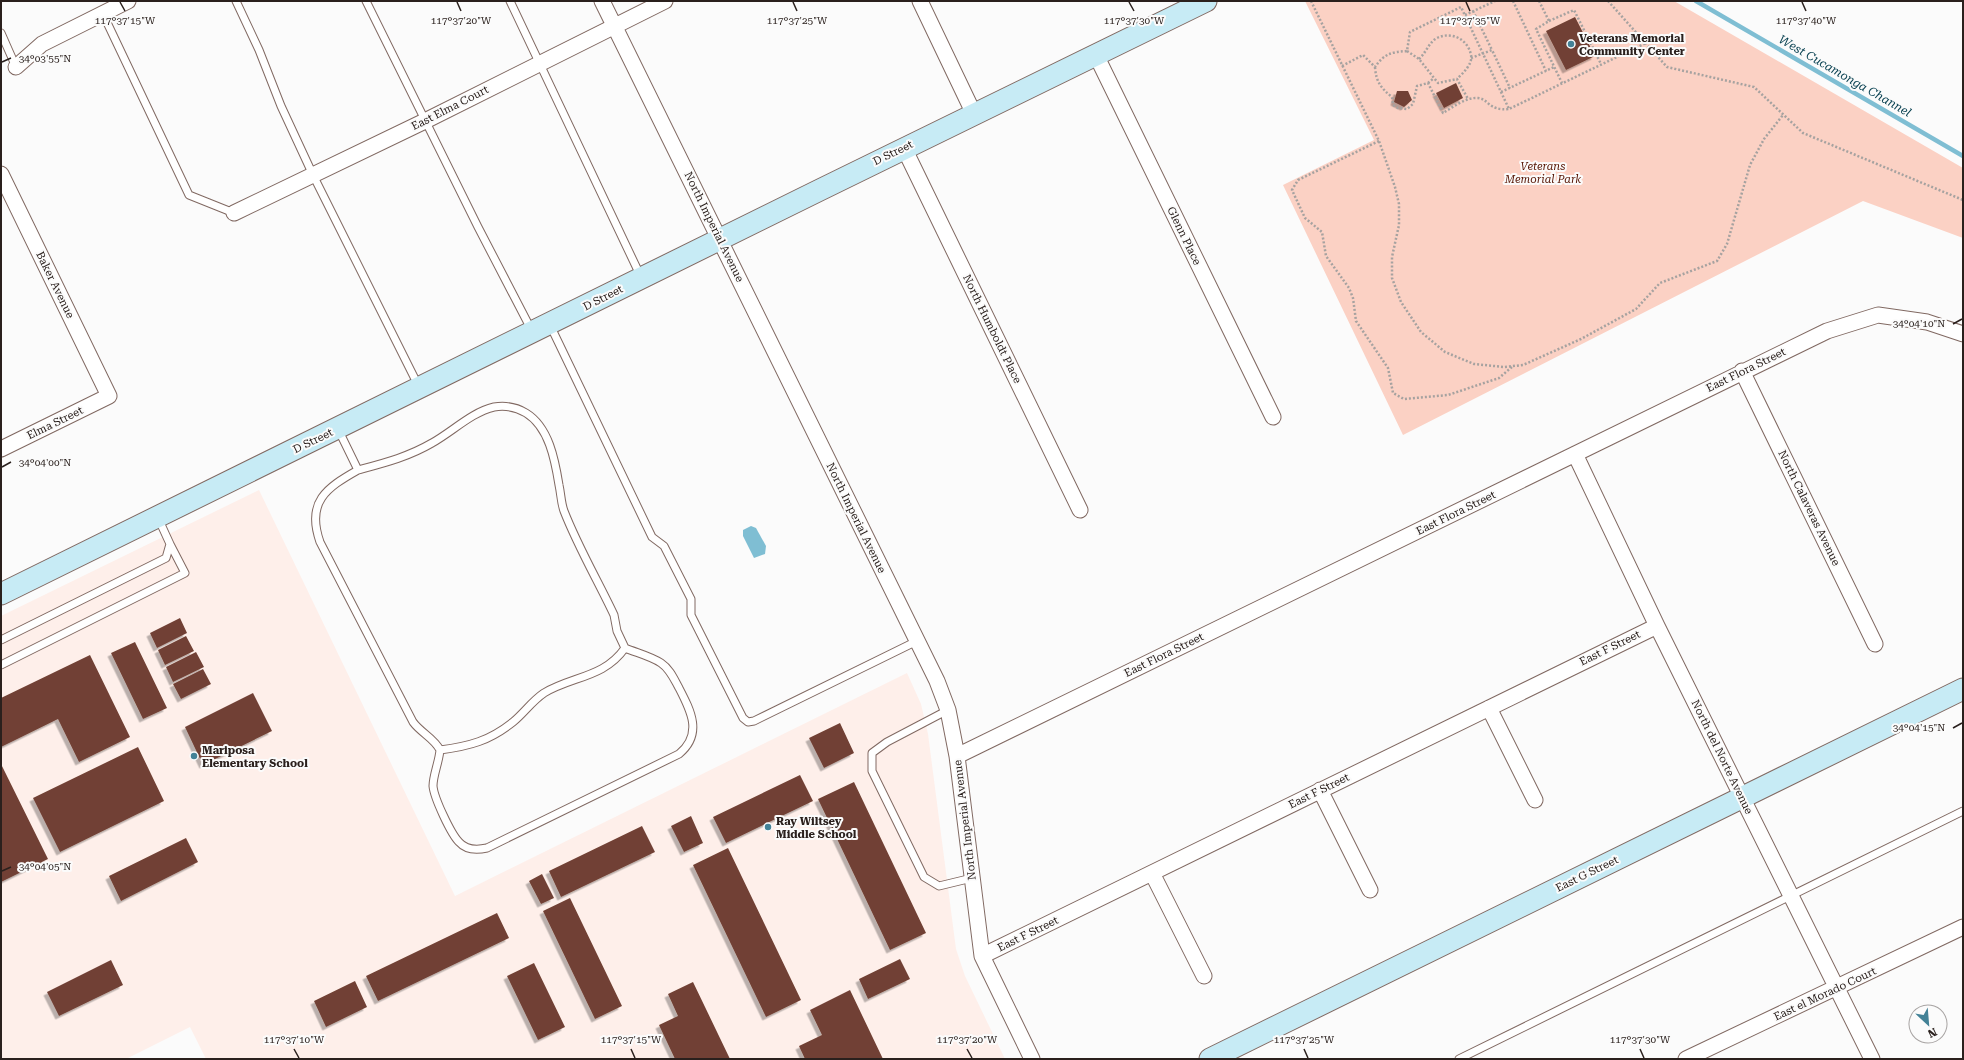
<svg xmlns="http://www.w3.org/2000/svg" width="1964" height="1060" font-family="'Roboto Serif',serif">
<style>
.built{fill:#feefea}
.green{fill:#fbd1c4}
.water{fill:#7fbed3}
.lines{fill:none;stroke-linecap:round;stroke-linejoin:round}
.stream{stroke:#7fbed3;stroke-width:4.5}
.building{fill:#714134;filter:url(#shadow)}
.lane-casing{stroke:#816962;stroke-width:9}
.street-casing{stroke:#816962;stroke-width:17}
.secondary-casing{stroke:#816962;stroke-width:23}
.path{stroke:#a6a2a0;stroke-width:2.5;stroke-dasharray:2 2;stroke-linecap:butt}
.lane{stroke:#fff;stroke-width:7}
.street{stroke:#fff;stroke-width:15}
.secondary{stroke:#c7ebf5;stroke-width:21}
.ticks{fill:none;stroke:#2a201d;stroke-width:1.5}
.poi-dot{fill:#438297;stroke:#fbfbfb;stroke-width:1.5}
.labels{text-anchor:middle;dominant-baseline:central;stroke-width:4;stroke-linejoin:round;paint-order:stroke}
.poi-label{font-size:11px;font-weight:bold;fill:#2a201d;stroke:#fbfbfb;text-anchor:start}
.street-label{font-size:11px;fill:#2a201d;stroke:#fbfbfb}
.park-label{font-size:11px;font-style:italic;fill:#551300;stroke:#fbfbfb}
.water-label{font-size:12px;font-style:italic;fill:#0a4252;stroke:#fbfbfb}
.ticks-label{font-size:10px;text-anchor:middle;fill:#2a201d;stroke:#fbfbfb;stroke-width:4;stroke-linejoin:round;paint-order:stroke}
</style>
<defs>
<filter id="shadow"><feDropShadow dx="-3.5" dy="3.5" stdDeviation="0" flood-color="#0004"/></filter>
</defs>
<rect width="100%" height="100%" fill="#fbfbfb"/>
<!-- built -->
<path class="built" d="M 259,490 L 455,896 L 907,673 L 921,704 L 928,734 L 956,949 L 965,976 L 1005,1059 L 206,1059 L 190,1027 L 126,1059 L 1,1059 L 1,616 Z"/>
<!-- green -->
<path class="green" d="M 1305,1 L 1674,1 L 1963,168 L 1963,238 L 1863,201 L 1403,435 L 1283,185 L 1374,140 Z"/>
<!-- water -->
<path class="water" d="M 751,526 L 756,528 L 766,546 L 765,554 L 754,558 L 743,536 L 743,530 Z"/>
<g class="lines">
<!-- stream -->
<path class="stream" d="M 1696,1 L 1963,156"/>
</g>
<!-- building -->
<path class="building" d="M 1575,17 L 1595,56 L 1566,70 L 1546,31 Z
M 1456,83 L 1463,98 L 1444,108 L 1436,93 Z
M 1397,91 L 1408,91 L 1412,100 L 1404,107 L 1394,102 Z
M 180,618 L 187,633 L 157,648 L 150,633 Z
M 186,636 L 194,651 L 165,665 L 158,650 Z
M 135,642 L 167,708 L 143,719 L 111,653 Z
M 196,652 L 204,667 L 173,682 L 166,667 Z
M 90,655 L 130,737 L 79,762 L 58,719 L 1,747 L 1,698 Z
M 203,669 L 211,684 L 181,699 L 173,684 Z
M 253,693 L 272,731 L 203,765 L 185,727 Z
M 840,723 L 854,753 L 824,768 L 809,738 Z
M 138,747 L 164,801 L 60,852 L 33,798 Z
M 1,764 L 48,859 L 1,882 Z
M 800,775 L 813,801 L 726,843 L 713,817 Z
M 854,782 L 926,933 L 890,950 L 818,799 Z
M 691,816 L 703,843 L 684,852 L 671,826 Z
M 642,826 L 655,852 L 561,897 L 549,871 Z
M 186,838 L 198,862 L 121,901 L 109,876 Z
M 728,848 L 801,1000 L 766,1017 L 693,865 Z
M 542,874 L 554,898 L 541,904 L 529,881 Z
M 570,898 L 622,1006 L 595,1019 L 543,911 Z
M 497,913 L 509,938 L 378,1001 L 366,976 Z
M 900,959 L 910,979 L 868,999 L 859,979 Z
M 111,960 L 123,985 L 59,1016 L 47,992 Z
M 534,963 L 565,1027 L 538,1040 L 507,976 Z
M 355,981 L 367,1007 L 326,1027 L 314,1001 Z
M 693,982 L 730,1059 L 675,1059 L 659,1025 L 678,1016 L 668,994 Z
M 850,990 L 883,1059 L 805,1059 L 799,1046 L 822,1035 L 810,1010 Z"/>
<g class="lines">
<defs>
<path id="lane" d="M 236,1 L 259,50 L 281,106 L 313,175 L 419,387
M 366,1 L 478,227 L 532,331
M 510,1 L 641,277
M 103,14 L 189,195 L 234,213
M 1,33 L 16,67
M 550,325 L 652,537 L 664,546 L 691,599 L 691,615 L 743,718 L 748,722 L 754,721 L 917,641
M 338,429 L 358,470 C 326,488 306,502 320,542 L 413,722 C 421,733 434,738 440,750 C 439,762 433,775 433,786 C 434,798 451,834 459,842 C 466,850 478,850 487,848 L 679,754 C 703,734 691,711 679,688 C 674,679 670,669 661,663 C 650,656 637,653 625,648 L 617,631 L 614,615 C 598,581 578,547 564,511 C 561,503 561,494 559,485 C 555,460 549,427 526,413 C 516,407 506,405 494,407 C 472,412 452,432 432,443 C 408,457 384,463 358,470
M 1,640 L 166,558 L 170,544 L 159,520
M 1,665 L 185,573 L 170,544
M 948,710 L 887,742 L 872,753 L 872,771 L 924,877 L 939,886 L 972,878
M 440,750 C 470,746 489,741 513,722 C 524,713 532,701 544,693 C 572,676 604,678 625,648
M 1459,1059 L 1963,811"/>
<path id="street" d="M 602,1 L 937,681 L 948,710 L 957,756 L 982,956 L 1032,1059
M 920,1 L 974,114
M 1096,55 L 1273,417
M 16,67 L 42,44 L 128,1
M 904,148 L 1080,510
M 1,174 L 109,396 L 1,449
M 234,213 L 425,121 L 665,1
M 1742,371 L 1875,644
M 1575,454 L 1657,626 L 1872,1059
M 1489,708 L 1535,800
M 957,756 L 1827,331 L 1878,315 L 1927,322 L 1963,334
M 1320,790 L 1370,890
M 1152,873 L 1204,976
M 982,956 L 1657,626
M 1686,1059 L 1963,927"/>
<path id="secondary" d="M 1,594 C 403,398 803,196 1206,1
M 1210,1059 L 1963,689"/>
</defs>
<!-- lane casing -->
<use href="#lane" class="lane-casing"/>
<!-- street casing -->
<use href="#street" class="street-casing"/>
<!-- secondary casing -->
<use href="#secondary" class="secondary-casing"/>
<!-- path -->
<path class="path" d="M 1311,1 L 1379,141 L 1395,187 L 1399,204 L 1399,225 L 1392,257 L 1392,278 L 1401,302 L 1421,332 L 1445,352 L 1474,364 L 1504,367 L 1523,365 L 1581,339 L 1636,309 L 1660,283 L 1717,261 L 1727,244 L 1750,165 L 1764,139 L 1783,115
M 1513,1 L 1546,71
M 1539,1 L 1549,21 L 1536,29 L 1562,83
M 1608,1 L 1667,67 L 1754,87 L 1803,133 L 1963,200
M 1473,11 L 1492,50
M 1465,15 L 1495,1
M 1549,21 L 1574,10 L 1601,64
M 1407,51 L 1419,59 L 1438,83 L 1457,79 L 1468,99
M 1471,58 L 1492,50 L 1510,88
M 1419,59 C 1426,53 1429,42 1437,38 C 1451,31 1468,39 1471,55 C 1473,64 1463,73 1457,79
M 1342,66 L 1363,55 L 1375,67 C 1384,54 1391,52 1407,51 L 1410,32 L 1461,7 L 1509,109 L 1646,43
M 1375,67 C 1376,82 1381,88 1392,97 L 1393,105 L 1398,108 L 1407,109 L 1413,104 L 1417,86 L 1428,83 L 1443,113 C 1453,107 1466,97 1478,98 C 1489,99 1488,111 1509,109
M 1428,83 L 1434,78
M 1501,92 L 1554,67
M 1379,141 L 1298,180 L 1292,190 L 1305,218 L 1322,232 L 1326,256 L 1349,288 L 1353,298 L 1356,321 L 1388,368 L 1393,393 L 1404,399 L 1448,395 L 1499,378 L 1513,366"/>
<!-- lane -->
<use href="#lane" class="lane"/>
<!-- street -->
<use href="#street" class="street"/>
<!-- secondary -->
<use href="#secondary" class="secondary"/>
</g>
<!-- ticks -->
<path class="ticks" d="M 120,2 L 125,11M 457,2 L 461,11M 793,2 L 797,11M 1129,2 L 1134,11M 1466,2 L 1470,11M 1802,2 L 1806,11M 2,62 L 11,58M 1953,324 L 1962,319M 2,467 L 11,462M 1953,728 L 1962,723M 2,871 L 11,867M 294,1049 L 299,1058M 631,1049 L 635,1058M 967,1049 L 972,1058M 1304,1049 L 1308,1058M 1640,1049 L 1644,1058"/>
<!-- markers -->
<g class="poi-dot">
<circle cx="1571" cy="44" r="4"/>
<circle cx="194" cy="756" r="4"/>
<circle cx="768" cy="827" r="4"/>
</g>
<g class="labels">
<!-- poi labels -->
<g class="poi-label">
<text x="1579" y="38">Veterans Memorial<tspan x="1579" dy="13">Community Center</tspan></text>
<text x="202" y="750">Mariposa<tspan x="202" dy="13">Elementary School</tspan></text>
<text x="776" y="821">Ray Wiltsey<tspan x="776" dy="13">Middle School</tspan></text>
</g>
<!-- street labels -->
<g class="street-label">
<text transform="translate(450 108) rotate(-27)">East Elma Court</text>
<text transform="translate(893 153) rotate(-26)">D Street</text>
<text transform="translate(714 227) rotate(64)">North Imperial Avenue</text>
<text transform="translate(1184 236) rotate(64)">Glenn Place</text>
<text transform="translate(55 285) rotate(64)">Baker Avenue</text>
<text transform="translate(603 298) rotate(-27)">D Street</text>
<text transform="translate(992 329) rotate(64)">North Humboldt Place</text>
<text transform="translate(1746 370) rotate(-26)">East Flora Street</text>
<text transform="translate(55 423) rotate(-26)">Elma Street</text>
<text transform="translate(313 441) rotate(-26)">D Street</text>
<text transform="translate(1809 508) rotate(64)">North Calaveras Avenue</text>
<text transform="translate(1456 513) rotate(-26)">East Flora Street</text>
<text transform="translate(856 518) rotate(64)">North Imperial Avenue</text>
<text transform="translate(1610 648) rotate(-26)">East F Street</text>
<text transform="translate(1164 655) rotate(-26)">East Flora Street</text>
<text transform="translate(1722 757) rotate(64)">North del Norte Avenue</text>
<text transform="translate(1319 791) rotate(-26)">East F Street</text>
<text transform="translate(965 820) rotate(-97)">North Imperial Avenue</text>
<text transform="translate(1587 874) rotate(-26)">East G Street</text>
<text transform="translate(1028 934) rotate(-26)">East F Street</text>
<text transform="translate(1825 994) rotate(-25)">East el Morado Court</text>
</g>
<!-- park labels -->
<g class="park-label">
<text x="1543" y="166">Veterans<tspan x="1543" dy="13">Memorial Park</tspan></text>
</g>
<!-- water labels -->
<g class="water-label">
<text transform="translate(1845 76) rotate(30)">West Cucamonga Channel</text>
</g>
</g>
<g class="ticks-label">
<text x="125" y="24">117°37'15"W</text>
<text x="461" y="24">117°37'20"W</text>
<text x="797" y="24">117°37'25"W</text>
<text x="1134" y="24">117°37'30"W</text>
<text x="1806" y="24">117°37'40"W</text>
<text x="1470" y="24">117°37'35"W</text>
<text x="45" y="62">34°03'55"N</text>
<text x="1919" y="327">34°04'10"N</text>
<text x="45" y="466">34°04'00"N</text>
<text x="1919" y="731">34°04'15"N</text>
<text x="45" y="870">34°04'05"N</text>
<text x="294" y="1043">117°37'10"W</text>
<text x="631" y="1043">117°37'15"W</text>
<text x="967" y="1043">117°37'20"W</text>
<text x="1304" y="1043">117°37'25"W</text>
<text x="1640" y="1043">117°37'30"W</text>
</g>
<!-- border -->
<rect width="1964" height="1060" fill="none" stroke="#2a201d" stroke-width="4"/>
<!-- north arrow -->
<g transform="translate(1928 1024) rotate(154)"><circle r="19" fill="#fbfbfb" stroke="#a7a3a2"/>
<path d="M0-3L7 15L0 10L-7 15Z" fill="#438297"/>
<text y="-6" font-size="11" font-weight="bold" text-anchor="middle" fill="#2a201d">N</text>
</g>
</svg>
